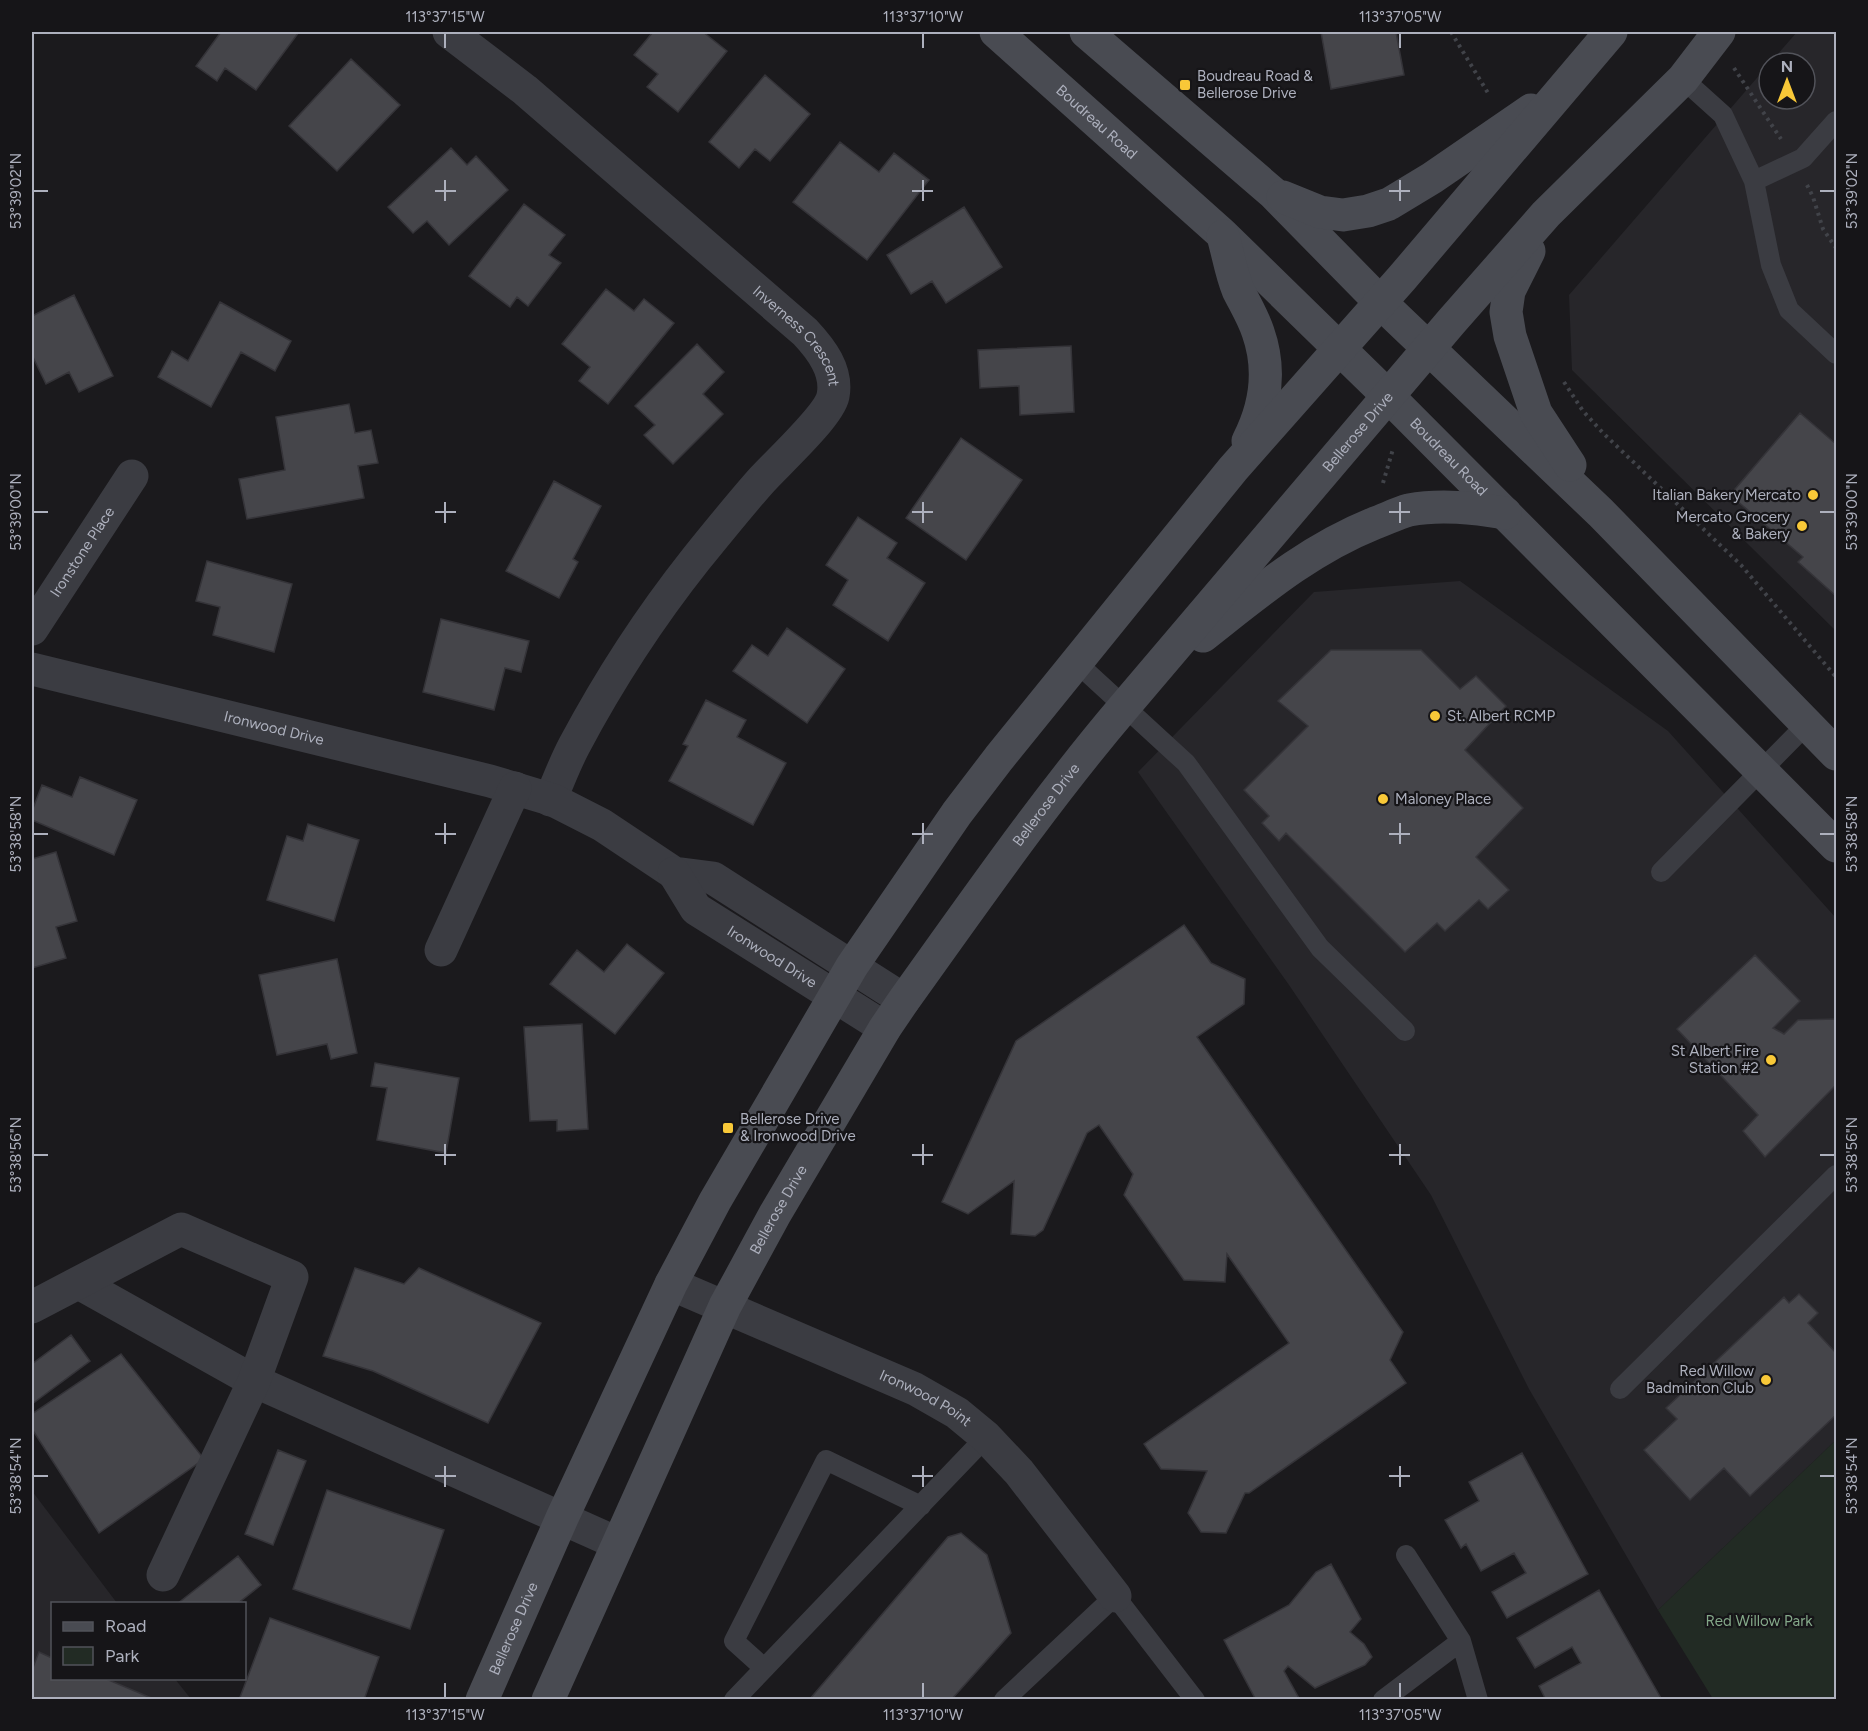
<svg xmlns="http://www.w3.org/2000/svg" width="1868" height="1731" font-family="Figtree,sans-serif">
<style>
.built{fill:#27262a}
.green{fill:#222b24}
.building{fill:#45454a;stroke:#353439;stroke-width:1.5}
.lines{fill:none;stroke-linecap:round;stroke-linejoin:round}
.path{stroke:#414349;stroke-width:4;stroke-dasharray:3 4.5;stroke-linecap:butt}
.lane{stroke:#3b3c42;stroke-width:20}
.street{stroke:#3b3c42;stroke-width:33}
.secondary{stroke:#494b52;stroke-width:33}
.ticks{fill:none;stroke:#adb0bd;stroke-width:2}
.poi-dot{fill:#f8c838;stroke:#161518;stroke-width:2}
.labels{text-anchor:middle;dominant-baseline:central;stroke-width:4.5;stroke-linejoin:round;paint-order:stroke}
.poi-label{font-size:15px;fill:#adb0bd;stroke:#161518;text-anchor:start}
.street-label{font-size:15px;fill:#adb0bd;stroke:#161518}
.park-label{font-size:15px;fill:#84a889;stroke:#161518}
.neatline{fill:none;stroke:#adb0bd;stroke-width:2}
.ticks-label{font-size:15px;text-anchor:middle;fill:#adb0bd}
</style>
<rect width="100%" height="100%" fill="#1b1a1d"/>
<!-- built -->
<path class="built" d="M 1797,32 L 1836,32 L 1836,631 L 1572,370 L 1569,295 L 1769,64 L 1769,99 L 1805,99 L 1805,63 L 1770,63 Z
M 1460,581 L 1668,731 L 1836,918 L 1836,1440 L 1658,1610 L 1529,1389 L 1431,1195 L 1289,985 L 1138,772 L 1314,592 Z
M 32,1491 L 117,1603 L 52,1604 L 52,1678 L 175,1679 L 191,1699 L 32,1699 Z"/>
<!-- green -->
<path class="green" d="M 1836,1440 L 1836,1699 L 1713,1699 L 1658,1610 Z"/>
<!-- building -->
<path class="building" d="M 221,32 L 299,32 L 256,90 L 225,68 L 217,81 L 196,66 Z
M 653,32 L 703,32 L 727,51 L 678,112 L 647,87 L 658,74 L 634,55 Z
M 1321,32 L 1396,32 L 1404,75 L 1331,89 Z
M 351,59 L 400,105 L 337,171 L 289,126 Z
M 765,75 L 810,114 L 770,161 L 755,149 L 739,168 L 709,142 Z
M 840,142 L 879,172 L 894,153 L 929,180 L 867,260 L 793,202 Z
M 451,148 L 467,165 L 476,156 L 508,190 L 449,245 L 427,221 L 413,233 L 388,207 Z
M 524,204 L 565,235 L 549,255 L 561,263 L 528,306 L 517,297 L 510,307 L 469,276 Z
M 964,207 L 1002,267 L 946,303 L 932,281 L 911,294 L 887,255 Z
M 606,289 L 634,311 L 644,299 L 674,323 L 608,404 L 579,381 L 590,367 L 562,344 Z
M 74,295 L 113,376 L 79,392 L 69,372 L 46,384 L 32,355 L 32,316 Z
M 220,302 L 291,341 L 275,371 L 241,352 L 211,407 L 158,377 L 172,351 L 188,361 Z
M 697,344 L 724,372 L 703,394 L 723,414 L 673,464 L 644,435 L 655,425 L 635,406 Z
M 1071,346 L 1074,412 L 1020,415 L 1019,386 L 980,388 L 978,350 Z
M 349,404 L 355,433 L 371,430 L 378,463 L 358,466 L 364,498 L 247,519 L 239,479 L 285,470 L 276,417 Z
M 1800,413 L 1836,444 L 1836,596 L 1798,562 L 1803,557 L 1730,495 Z
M 961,438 L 1022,480 L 966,560 L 906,518 Z
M 554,481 L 601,506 L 573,559 L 578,562 L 559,598 L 506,571 Z
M 858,517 L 897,543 L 887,558 L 925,583 L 888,641 L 833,605 L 848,580 L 826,565 Z
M 207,561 L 292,584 L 274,652 L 213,635 L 220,607 L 196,601 Z
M 441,619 L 529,641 L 521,672 L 505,668 L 494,710 L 423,692 Z
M 787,628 L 845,669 L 807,723 L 733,671 L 752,645 L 768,656 Z
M 1331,650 L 1421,650 L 1460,689 L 1476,676 L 1506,706 L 1465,750 L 1523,808 L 1476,857 L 1509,890 L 1488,909 L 1479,900 L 1445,931 L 1437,923 L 1405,952 L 1286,833 L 1279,841 L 1262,823 L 1269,816 L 1244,790 L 1308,726 L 1278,701 Z
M 706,700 L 746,720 L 737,737 L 786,763 L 753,825 L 669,781 L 688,746 L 683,744 Z
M 80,777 L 137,800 L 114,855 L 32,820 L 32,811 L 42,785 L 72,797 Z
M 308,824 L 359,840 L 334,921 L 267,900 L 287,836 L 303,841 Z
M 56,852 L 77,921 L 56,927 L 66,958 L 32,968 L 32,859 Z
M 1184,925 L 1211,963 L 1245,979 L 1244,1004 L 1197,1037 L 1403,1332 L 1390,1360 L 1406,1383 L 1249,1493 L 1245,1493 L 1226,1533 L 1201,1532 L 1188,1513 L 1207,1471 L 1161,1469 L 1144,1444 L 1289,1343 L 1227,1254 L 1225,1282 L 1184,1280 L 1124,1195 L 1133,1174 L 1099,1125 L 1087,1133 L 1043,1230 L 1035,1236 L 1011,1234 L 1014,1181 L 968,1214 L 942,1202 L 1016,1041 Z
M 627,944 L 664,973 L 615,1034 L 550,984 L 577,950 L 604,972 Z
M 1755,955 L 1800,1001 L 1773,1028 L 1784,1034 L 1798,1020 L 1836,1019 L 1836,1085 L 1765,1157 L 1743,1131 L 1758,1115 L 1677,1029 Z
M 337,959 L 357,1053 L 331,1059 L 327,1044 L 277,1055 L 259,975 Z
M 582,1024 L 588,1129 L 557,1131 L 557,1120 L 530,1121 L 524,1027 Z
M 375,1063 L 459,1078 L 446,1153 L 377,1140 L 387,1088 L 371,1086 Z
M 355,1268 L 404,1284 L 419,1268 L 541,1323 L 488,1423 L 373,1371 L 323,1356 Z
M 1799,1294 L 1818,1313 L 1808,1323 L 1836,1353 L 1836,1415 L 1750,1496 L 1724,1468 L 1690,1500 L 1644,1450 L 1677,1419 L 1666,1408 L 1784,1297 L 1789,1303 Z
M 71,1335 L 90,1361 L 32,1404 L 32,1364 Z
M 121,1354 L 204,1459 L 99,1533 L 32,1429 L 32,1414 Z
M 278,1450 L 306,1461 L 273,1545 L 245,1534 Z
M 1522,1453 L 1588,1574 L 1507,1618 L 1492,1592 L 1526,1573 L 1514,1553 L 1481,1571 L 1466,1544 L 1461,1548 L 1445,1520 L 1479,1501 L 1469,1482 Z
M 327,1490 L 444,1530 L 410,1629 L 293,1589 Z
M 961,1533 L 987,1555 L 1011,1633 L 951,1700 L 809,1700 L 948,1537 Z
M 238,1556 L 261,1585 L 237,1604 L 177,1604 Z
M 1331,1564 L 1361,1619 L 1350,1632 L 1364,1644 L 1372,1657 L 1365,1665 L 1315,1688 L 1288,1666 L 1284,1671 L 1300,1700 L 1256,1700 L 1224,1640 L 1289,1605 L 1316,1572 Z
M 1599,1590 L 1662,1700 L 1546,1700 L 1539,1686 L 1581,1663 L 1572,1647 L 1535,1668 L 1517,1638 Z
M 270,1618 L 379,1657 L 364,1700 L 239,1700 Z
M 39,1652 L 52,1658 L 52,1678 L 104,1678 L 156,1700 L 32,1700 L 32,1670 Z"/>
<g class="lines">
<!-- path -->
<path class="path" d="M 1451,32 L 1488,93
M 1734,68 L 1781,139
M 1807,185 L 1813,197 L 1823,229 L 1836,248
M 1564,382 L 1583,411 L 1603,433 L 1741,565 L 1836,677
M 1383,483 L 1393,449"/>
<!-- lane -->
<path class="lane" d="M 1683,79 L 1723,115 L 1754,181 L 1771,265 L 1789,310 L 1836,354
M 1754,181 L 1803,158 L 1836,121
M 1077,663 L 1186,763 L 1320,948 L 1405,1031
M 1661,872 L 1807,724
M 1620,1389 L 1836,1175
M 1406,1555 L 1461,1641 L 1478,1700
M 764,1668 L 734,1641 L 826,1460 L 921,1506
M 734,1700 L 986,1437
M 1004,1700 L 1115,1596 L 1195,1700
M 1383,1700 L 1461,1641"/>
<!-- street -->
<g class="street">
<path id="s1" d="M 449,32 L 525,90 L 805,332 C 821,349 838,371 833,396 C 829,416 776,464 760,482 C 738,507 717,533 696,559 C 650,617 609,680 574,746 C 565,763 558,782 550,800"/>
<path id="s2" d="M 32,629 L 132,476"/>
<path id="s3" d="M 32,669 L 490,781 L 553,800 L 602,825 L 674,873 L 713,878 L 904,1000"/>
<path id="s4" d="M 674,873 L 696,909 L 885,1028"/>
<path d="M 441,950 L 515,788"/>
<path d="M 79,1283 L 254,1381 L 617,1543"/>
<path id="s5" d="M 671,1284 L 915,1389 L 957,1413 L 986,1437 L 1019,1472 L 1115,1596"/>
<path d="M 32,1307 L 181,1229 L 292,1277 L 254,1381 L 163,1575"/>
</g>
<!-- secondary -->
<g class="secondary">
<path id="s6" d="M 996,32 L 1222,234 L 1388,396 L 1836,846"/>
<path d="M 1086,32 L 1273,193 L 1380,302 L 1601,513 L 1836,754"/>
<path d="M 1283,197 L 1320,212 L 1343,215 L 1368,211 L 1389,204 L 1432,178 L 1531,110"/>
<path d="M 1223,236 C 1228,253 1231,273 1238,290 C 1245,304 1253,317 1258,332 C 1271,369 1266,406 1248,441"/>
<path d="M 1529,251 L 1509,291 L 1506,312 L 1510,336 L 1536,413 L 1570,465"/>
<path d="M 1203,636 C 1259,592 1308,550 1375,523 C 1386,519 1398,513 1409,510 C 1441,504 1474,508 1505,513"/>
<path id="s7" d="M 482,1700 L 562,1518 L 671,1284 L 715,1201 L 852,966 L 957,813 L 999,758 L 1233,469 L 1402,278 L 1611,32"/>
<path id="s8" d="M 548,1700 L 725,1306 L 775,1214 L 885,1028 L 904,1000 C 975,901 1045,800 1124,707 L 1451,322 L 1546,214 L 1683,79 L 1719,32"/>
</g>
</g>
<!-- ticks -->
<path class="ticks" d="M 445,33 L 445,48M 923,33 L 923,48M 1400,33 L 1400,48M 445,180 L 445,201M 923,180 L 923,201M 1400,180 L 1400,201M 33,191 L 48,191M 435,191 L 456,191M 912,191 L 933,191M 1389,191 L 1410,191M 1820,191 L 1835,191M 445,502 L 445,523M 923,502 L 923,523M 1400,502 L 1400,523M 33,512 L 48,512M 435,512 L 456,512M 912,512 L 933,512M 1389,512 L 1410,512M 1820,512 L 1835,512M 445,823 L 445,844M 923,823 L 923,844M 1400,823 L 1400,844M 33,834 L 48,834M 435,834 L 456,834M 912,834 L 933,834M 1389,834 L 1410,834M 1820,834 L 1835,834M 445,1144 L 445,1165M 923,1144 L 923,1165M 1400,1144 L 1400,1165M 33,1155 L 48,1155M 435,1155 L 456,1155M 912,1155 L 933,1155M 1389,1155 L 1410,1155M 1820,1155 L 1835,1155M 445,1466 L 445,1487M 923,1466 L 923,1487M 1400,1466 L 1400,1487M 33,1476 L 48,1476M 435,1476 L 456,1476M 912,1476 L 933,1476M 1389,1476 L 1410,1476M 1820,1476 L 1835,1476M 445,1683 L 445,1698M 923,1683 L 923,1698M 1400,1683 L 1400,1698"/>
<!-- markers -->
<g class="poi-dot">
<rect x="1179" y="79" width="12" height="12" rx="3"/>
<circle cx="1813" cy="495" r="6"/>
<circle cx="1802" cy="526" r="6"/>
<circle cx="1435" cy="716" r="6"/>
<circle cx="1383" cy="799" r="6"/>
<circle cx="1771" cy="1060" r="6"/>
<rect x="722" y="1122" width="12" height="12" rx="3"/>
<circle cx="1766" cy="1380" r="6"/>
</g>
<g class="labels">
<!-- poi labels -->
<g class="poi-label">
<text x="1197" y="76">Boudreau Road &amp;<tspan x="1197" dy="17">Bellerose Drive</tspan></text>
<text x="1801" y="495" text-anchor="end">Italian Bakery Mercato</text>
<text x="1790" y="517" text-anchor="end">Mercato Grocery<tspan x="1790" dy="17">&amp; Bakery</tspan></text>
<text x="1447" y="716">St. Albert RCMP</text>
<text x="1395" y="799">Maloney Place</text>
<text x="1759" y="1051" text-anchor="end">St Albert Fire<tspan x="1759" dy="17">Station #2</tspan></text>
<text x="740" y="1119">Bellerose Drive<tspan x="740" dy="17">&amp; Ironwood Drive</tspan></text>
<text x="1754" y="1371" text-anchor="end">Red Willow<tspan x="1754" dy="17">Badminton Club</tspan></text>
</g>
<!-- street labels -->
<g class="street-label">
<text stroke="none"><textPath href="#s6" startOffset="135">Boudreau Road</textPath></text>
<text stroke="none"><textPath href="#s1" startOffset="464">Inverness Crescent</textPath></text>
<text stroke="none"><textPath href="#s8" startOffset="1514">Bellerose Drive</textPath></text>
<text stroke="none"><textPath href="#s6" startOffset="621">Boudreau Road</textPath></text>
<text stroke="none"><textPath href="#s2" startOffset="92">Ironstone Place</textPath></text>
<text stroke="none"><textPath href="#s3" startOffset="249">Ironwood Drive</textPath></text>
<text stroke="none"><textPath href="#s8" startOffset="1028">Bellerose Drive</textPath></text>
<text stroke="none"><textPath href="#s4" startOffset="132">Ironwood Drive</textPath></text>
<text stroke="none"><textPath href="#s8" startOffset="542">Bellerose Drive</textPath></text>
<text stroke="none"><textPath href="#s5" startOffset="279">Ironwood Point</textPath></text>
<text stroke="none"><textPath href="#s7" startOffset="78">Bellerose Drive</textPath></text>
</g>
<!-- park labels -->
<g class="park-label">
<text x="1759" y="1621">Red Willow Park</text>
</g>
</g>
<!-- border -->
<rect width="1868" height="1731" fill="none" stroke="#161518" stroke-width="66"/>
<!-- legend -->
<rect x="51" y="1602" width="195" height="78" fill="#161518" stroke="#52535a" stroke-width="1.5"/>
<rect x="63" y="1622" width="30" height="9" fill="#494b52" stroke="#52535a" stroke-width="1.5"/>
<text x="105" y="1632" font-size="18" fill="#adb0bd">Road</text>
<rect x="63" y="1647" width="30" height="18" fill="#222b24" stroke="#52535a" stroke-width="1.5"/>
<text x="105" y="1662" font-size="18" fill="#adb0bd">Park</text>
<!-- north arrow -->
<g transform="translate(1787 81)"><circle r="28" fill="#161518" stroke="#52535a" stroke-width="1.5"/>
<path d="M0-4.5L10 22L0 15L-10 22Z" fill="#f8c838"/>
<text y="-9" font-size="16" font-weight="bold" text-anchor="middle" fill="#adb0bd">N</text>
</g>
<rect x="33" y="33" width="1802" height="1665" class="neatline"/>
<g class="ticks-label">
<text x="445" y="22">113°37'15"W</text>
<text x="923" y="22">113°37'10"W</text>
<text x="1400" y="22">113°37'05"W</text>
<text transform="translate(16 191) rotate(-90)" y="5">53°39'02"N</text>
<text transform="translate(1852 191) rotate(-90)" y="5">53°39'02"N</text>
<text transform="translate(16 512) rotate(-90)" y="5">53°39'00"N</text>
<text transform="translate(1852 512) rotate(-90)" y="5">53°39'00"N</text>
<text transform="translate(16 834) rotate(-90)" y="5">53°38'58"N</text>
<text transform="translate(1852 834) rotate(-90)" y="5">53°38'58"N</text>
<text transform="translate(16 1155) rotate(-90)" y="5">53°38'56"N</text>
<text transform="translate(1852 1155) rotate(-90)" y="5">53°38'56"N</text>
<text transform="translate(16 1476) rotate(-90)" y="5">53°38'54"N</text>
<text transform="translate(1852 1476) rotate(-90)" y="5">53°38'54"N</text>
<text x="445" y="1720">113°37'15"W</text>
<text x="923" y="1720">113°37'10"W</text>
<text x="1400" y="1720">113°37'05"W</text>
</g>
</svg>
